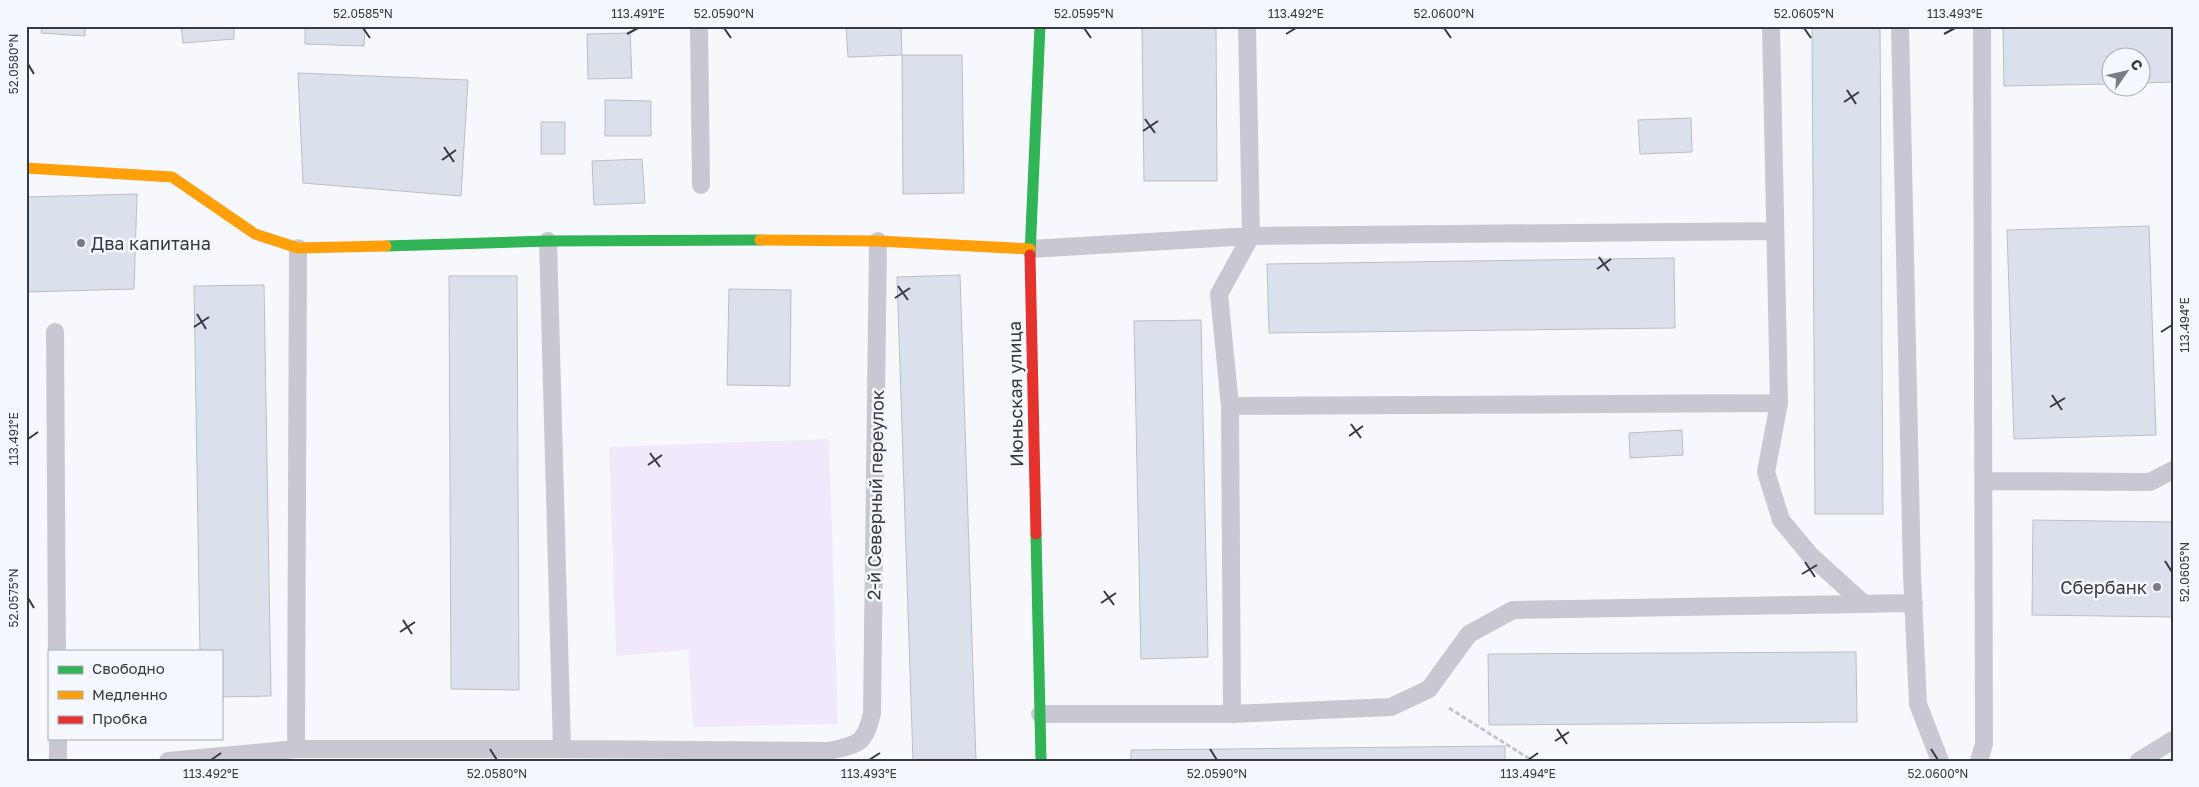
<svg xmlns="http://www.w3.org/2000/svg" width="2199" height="787" font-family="'Golos Text',sans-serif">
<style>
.green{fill:#f2e8fb}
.building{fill:#dae1ea;stroke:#bbbec3}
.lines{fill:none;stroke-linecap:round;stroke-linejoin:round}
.path{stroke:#c5c4cc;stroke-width:3;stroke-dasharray:5 2.5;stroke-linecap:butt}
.lane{stroke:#c9c8d2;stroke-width:18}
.fast{stroke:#30b455;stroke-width:11}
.slow{stroke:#ff9f0a;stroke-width:11}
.jam{stroke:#e5322d;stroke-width:11}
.ticks{fill:none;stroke:#373940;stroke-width:2}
.poi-dot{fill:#7a7c82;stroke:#f5f7ff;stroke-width:2}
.labels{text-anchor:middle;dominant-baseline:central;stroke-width:5;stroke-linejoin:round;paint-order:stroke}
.poi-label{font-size:18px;fill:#373940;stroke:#f5f7ff;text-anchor:start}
.street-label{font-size:18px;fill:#373940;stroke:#f5f7ff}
.neatline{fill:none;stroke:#373940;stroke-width:2}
.ticks-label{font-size:12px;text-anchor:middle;fill:#373940}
</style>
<rect width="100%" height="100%" fill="#f7f8fd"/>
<!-- green -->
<path class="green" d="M 829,439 L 838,724 L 693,727 L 688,650 L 616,656 L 609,447 Z"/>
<!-- building -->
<path class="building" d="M 42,26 L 85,26 L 85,36 L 41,33 Z
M 181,26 L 234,26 L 234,39 L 183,43 Z
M 305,26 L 365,26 L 364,46 L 305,44 Z
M 846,26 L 901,26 L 902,55 L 848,57 Z
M 1142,26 L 1216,26 L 1217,181 L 1144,181 Z
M 1812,26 L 1880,26 L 1883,514 L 1815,514 Z
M 2003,26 L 2173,26 L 2173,82 L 2142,83 L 2142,58 L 2112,58 L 2112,84 L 2004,86 Z
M 630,33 L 632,78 L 588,79 L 587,34 Z
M 902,55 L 962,55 L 964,193 L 903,194 Z
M 298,73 L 468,80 L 461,196 L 303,183 Z
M 605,100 L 651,101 L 651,136 L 605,136 Z
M 1691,118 L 1692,152 L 1640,154 L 1638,120 Z
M 541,122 L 565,122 L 565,154 L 541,154 Z
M 642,159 L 645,203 L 594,205 L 592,161 Z
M 137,194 L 134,289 L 26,292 L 26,197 Z
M 2149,226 L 2156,435 L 2014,439 L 2007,230 Z
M 1674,258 L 1675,328 L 1269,333 L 1267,264 Z
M 960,275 L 976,761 L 913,761 L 897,277 Z
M 449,276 L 517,276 L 519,690 L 451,689 Z
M 264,285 L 271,696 L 221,697 L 221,651 L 200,651 L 194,286 Z
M 729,289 L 791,290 L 790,386 L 727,385 Z
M 1201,320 L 1208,657 L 1141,659 L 1134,321 Z
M 1682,430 L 1683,455 L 1630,458 L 1629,433 Z
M 2033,520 L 2173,522 L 2173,617 L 2032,615 Z
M 1856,652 L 1857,722 L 1489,725 L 1488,654 Z
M 1505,746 L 1505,761 L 1131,761 L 1131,750 Z"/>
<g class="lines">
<!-- path -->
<path class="path" d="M 1449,708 L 1533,761"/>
<!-- lane -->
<path class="lane" d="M 699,26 L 701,185
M 1771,26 L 1779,403 L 1766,472 L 1781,520 L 1810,555 L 1864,604
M 1900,26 L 1912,575 L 1918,704 L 1940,761
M 548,241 L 562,749
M 1030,249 L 1251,236 L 1247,26
M 55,332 L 57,651
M 1230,406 L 1779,403
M 1984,481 L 2150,482 L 2173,470
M 1040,714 L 1232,714 L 1230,406 L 1219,294 L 1251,236 L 1774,231
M 1232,714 L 1391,707 L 1429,689 L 1469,634 L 1513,610 L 1914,603
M 58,738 L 58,761
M 296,749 L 298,248
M 168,761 L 296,749 L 562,749 L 829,751 C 858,744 865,745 872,713 L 878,241
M 1979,761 L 1984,744 L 1982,26
M 2139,761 L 2173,740"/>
<!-- fast -->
<path class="fast" d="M 386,246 L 548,241 L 760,240
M 1030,255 L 1040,26
M 1036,534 L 1041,761"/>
<!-- slow -->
<path class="slow" d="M 26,168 L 172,177 L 255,234 L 298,248 L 386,246
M 760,240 L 878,241 L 1030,249"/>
<!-- jam -->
<path class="jam" d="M 1030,255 L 1036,534"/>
</g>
<!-- ticks -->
<path class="ticks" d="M 363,28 L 370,38M 724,28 L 731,38M 1084,28 L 1091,38M 1444,28 L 1451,38M 1804,28 L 1811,38M 627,34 L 638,28M 1286,34 L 1296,28M 1944,34 L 1955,28M 28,64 L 34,74M 1847,90 L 1856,104M 1844,102 L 1859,92M 1145,119 L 1155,133M 1143,131 L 1158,121M 444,147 L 454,162M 442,160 L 456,150M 1599,257 L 1609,271M 1597,269 L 1611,259M 898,286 L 908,300M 895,298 L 910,288M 197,314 L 206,329M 194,327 L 209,317M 2161,332 L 2172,325M 2052,395 L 2062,410M 2050,407 L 2065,398M 1351,424 L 1361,438M 1349,436 L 1363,426M 28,439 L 38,432M 650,453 L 660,467M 648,465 L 662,455M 2165,561 L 2172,572M 1805,562 L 1815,577M 1802,574 L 1817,565M 1104,591 L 1114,605M 28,598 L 34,608M 1101,603 L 1116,593M 403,620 L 412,634M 400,632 L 415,622M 1557,729 L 1567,744M 1555,741 L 1569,732M 490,749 L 497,760M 1210,749 L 1217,760M 1931,749 L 1938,760M 211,760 L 221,753M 869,760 L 880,753M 1528,760 L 1538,753"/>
<!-- markers -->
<g class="poi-dot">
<circle cx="81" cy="243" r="5"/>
<circle cx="2157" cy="587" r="5"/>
</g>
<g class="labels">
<!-- poi labels -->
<g class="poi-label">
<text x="91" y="243">Два капитана</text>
<text x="2147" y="587" text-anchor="end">Сбербанк</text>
</g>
<!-- street labels -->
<g class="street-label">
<text transform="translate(1015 394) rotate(-91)">Июньская улица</text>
<text transform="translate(875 495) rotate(-89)">2-й Северный переулок</text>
</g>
</g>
<!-- border -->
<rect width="2199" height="787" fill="none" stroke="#f5f7ff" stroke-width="55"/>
<!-- legend -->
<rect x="48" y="650" width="175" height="90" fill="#f5f7ff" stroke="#a9abb3"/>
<rect x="58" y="666" width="25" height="8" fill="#30b455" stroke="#a9abb3"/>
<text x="92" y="674" font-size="15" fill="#373940">Свободно</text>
<rect x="58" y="691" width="25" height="8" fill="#ff9f0a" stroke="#a9abb3"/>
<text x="92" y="700" font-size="15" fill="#373940">Медленно</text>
<rect x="58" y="716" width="25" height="8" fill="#e5322d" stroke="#a9abb3"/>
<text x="92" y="724" font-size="15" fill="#373940">Пробка</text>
<!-- north arrow -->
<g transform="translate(2126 72) rotate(56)"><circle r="24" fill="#f5f7ff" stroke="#a9abb3"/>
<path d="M0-4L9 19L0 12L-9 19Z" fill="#7a7c82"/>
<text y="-8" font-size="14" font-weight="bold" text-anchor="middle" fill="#373940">С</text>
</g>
<rect x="28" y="28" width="2144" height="732" class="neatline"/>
<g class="ticks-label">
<text x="363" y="18">52.0585°N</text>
<text x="638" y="18">113.491°E</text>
<text x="724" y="18">52.0590°N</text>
<text x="1084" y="18">52.0595°N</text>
<text x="1296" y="18">113.492°E</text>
<text x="1444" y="18">52.0600°N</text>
<text x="1804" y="18">52.0605°N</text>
<text x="1955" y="18">113.493°E</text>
<text transform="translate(14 64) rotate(-90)" y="4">52.0580°N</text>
<text transform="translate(2185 325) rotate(-90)" y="4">113.494°E</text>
<text transform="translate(14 439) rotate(-90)" y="4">113.491°E</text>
<text transform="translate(2185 572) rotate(-90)" y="4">52.0605°N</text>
<text transform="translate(14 598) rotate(-90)" y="4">52.0575°N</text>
<text x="211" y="778">113.492°E</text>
<text x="497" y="778">52.0580°N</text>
<text x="869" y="778">113.493°E</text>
<text x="1217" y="778">52.0590°N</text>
<text x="1528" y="778">113.494°E</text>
<text x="1938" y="778">52.0600°N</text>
</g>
</svg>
